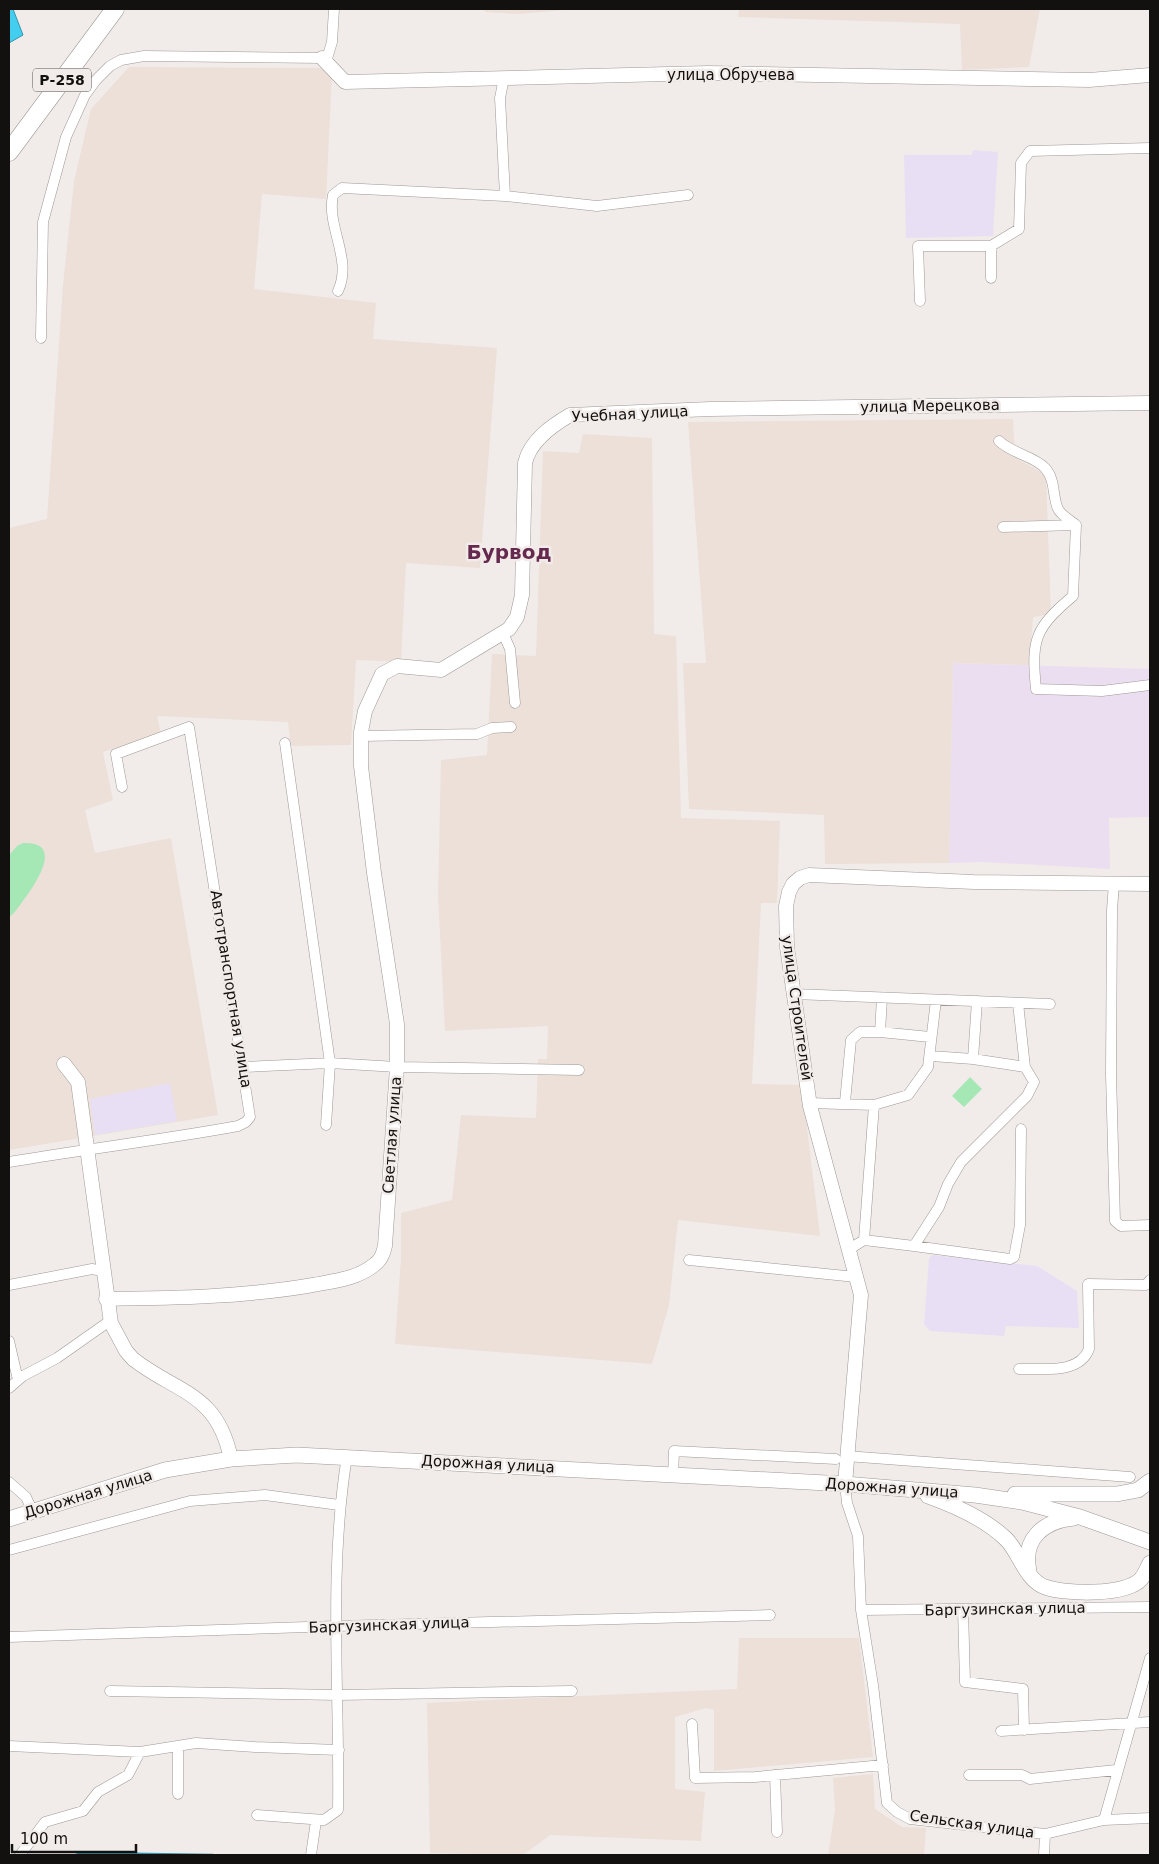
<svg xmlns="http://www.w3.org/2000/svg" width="1159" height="1864" font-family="'DejaVu Sans',sans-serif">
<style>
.commercial{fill:#ecdef1}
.built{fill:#ece0d8}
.education{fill:#e8dff4}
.green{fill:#a6e8b5}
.water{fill:#43ceef;stroke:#3595ac}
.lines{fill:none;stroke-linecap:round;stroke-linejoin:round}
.stream{stroke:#3595ac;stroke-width:2.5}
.street-casing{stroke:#9d9895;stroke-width:11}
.secondary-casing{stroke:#9d9895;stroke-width:15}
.primary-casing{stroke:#9d9895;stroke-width:16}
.highway-casing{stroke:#9d9895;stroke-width:19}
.street{stroke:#fff;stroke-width:10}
.secondary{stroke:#fff;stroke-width:14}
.primary{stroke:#fff;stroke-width:15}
.highway{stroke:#fff;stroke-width:18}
.labels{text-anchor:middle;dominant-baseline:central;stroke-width:5;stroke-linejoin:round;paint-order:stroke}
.shield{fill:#f1ece9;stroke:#565351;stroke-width:1}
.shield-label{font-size:14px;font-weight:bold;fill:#131110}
.street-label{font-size:15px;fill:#131110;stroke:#f1ece9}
.district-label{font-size:20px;font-weight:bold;fill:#65294f;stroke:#f1ece9}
</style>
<rect width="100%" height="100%" fill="#f1ece9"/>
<!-- commercial -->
<path class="commercial" d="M 953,663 L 1150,669 L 1150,817 L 1109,818 L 1110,869 L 982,862 L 949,863 Z"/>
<!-- built -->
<path class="built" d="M 484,9 L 577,9 L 518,14 L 485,12 Z
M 739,9 L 1040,9 L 1029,67 L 962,70 L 960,24 L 738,17 Z
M 129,67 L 325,68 L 332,74 L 326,199 L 262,194 L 254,289 L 376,303 L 373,339 L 497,348 L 480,568 L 406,563 L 401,662 L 356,660 L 351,745 L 291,746 L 288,722 L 157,716 L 161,734 L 103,752 L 113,800 L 85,810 L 95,853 L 171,838 L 218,1115 L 9,1150 L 9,528 L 47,519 L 63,285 L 74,181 L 91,109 Z
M 1013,419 L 1015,457 L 1046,475 L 1051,614 L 1033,617 L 1029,665 L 953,663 L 949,863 L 825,864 L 824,815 L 689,809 L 683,663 L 706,663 L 688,422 Z
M 583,434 L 652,438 L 654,634 L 676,636 L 681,818 L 780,821 L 777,903 L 761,903 L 752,1084 L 802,1085 L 820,1236 L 678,1220 L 669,1305 L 652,1364 L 395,1344 L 401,1258 L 401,1213 L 452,1200 L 461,1115 L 536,1118 L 538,1059 L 547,1059 L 548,1026 L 445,1031 L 438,895 L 441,760 L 487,755 L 492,654 L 536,656 L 543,451 L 579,453 Z
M 739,1638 L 859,1638 L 873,1757 L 714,1771 L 714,1710 L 706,1708 L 675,1717 L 675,1789 L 705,1792 L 701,1841 L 550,1835 L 523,1855 L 430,1853 L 427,1703 L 737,1689 Z
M 873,1774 L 875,1809 L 902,1827 L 926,1828 L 924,1855 L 828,1855 L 835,1810 L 833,1778 Z"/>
<!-- education -->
<path class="education" d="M 973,150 L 998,152 L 993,236 L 906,238 L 904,155 L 972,155 Z
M 170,1083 L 177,1121 L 95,1135 L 90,1099 Z
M 932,1255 L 1037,1266 L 1077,1291 L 1079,1328 L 1006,1326 L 1004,1336 L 930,1331 L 924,1324 L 929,1259 Z"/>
<!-- green -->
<path class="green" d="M 23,843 C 72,841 25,898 14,913 L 9,917 L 9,855 L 17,846 Z
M 970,1077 L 982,1089 L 964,1107 L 952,1096 Z"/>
<!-- water -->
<path class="water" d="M 9,9 L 13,9 L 23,35 L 9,43 Z"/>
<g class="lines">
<!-- stream -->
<path class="stream" d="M 76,1855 L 82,1853 L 213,1855"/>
<defs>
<path id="street" d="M 326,62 L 332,42 L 334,9
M 504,78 L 500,98 L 505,196
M 991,278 L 991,246 L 1019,229 L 1021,163 L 1030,151 L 1150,148
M 338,291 C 353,259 326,227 333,195 L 342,188 L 505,196 L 597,206 L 688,195
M 920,301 L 918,246 L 991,246
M 41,338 L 43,222 L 66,137 L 85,95 L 96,80 L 110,66 L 121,60 L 144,56 L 322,58
M 999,441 C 1013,454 1034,456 1045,468 C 1056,480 1052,496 1058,509 C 1061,515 1071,521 1076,525 L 1073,596 C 1035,628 1031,639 1036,689 L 1102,691 L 1150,685
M 1003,527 L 1076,525
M 503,633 L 510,649 L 515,703
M 361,736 L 477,734 L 492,728 L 511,727
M 285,743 L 330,1063 L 326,1125
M 1114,883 L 1112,910 L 1111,1074 L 1115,1221 L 1121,1226 L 1150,1225
M 794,994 L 1050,1004
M 882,998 L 880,1032 L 930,1037
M 931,1056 L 973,1059 L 1025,1067
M 973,1059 L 977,1001
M 244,1067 L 330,1063 L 397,1067 L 579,1070
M 845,1102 L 851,1040 L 860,1032 L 880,1032
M 809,1103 L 874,1105
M 9,1162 C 85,1149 162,1140 238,1126 L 246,1122 L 250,1117 L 189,727 L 116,754 L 122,787
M 864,1240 L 914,1246 L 939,1207 L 948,1184 L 961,1162 L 1027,1096 L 1034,1082 L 1025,1067 L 1018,1003
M 914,1246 L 1010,1259 L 1014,1257 L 1020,1225 L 1021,1129
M 848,1250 L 864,1240 L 874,1105 L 908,1095 L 928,1067 L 936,1000
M 689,1260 L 856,1277
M 9,1285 L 92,1269 L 102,1271
M 9,1341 L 18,1380
M 1019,1369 C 1042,1368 1079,1375 1089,1349 L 1088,1284 L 1146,1285 L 1150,1280
M 9,1388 L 23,1376 L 57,1358 L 111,1320
M 846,1456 L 1130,1477
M 673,1476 L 674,1451 L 836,1459
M 9,1482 L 26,1497 L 32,1510
M 845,1484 L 847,1503 L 858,1536 L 861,1610 L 873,1685 L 887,1803 L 897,1812 L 910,1819 L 1045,1834 L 1104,1820 L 1150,1818
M 9,1550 L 190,1501 L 265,1495 L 339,1505
M 963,1609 L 965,1682 L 1023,1689 L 1024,1730
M 861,1610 L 1150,1607
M 9,1637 L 337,1626 L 770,1615
M 110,1691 L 338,1695 L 572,1691
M 692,1724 L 695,1778 L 755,1777 L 883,1765
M 1001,1731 L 1150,1722
M 9,1746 L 140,1752 L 196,1743 L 255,1747 L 339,1750
M 178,1746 L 178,1794
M 775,1775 L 777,1832
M 969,1775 L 1022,1775 L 1030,1779 L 1116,1770
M 257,1815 L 324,1820 L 338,1810 C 340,1692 328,1573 347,1456
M 1104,1820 L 1150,1658
M 20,1855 L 45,1822 L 83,1811 L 98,1792 L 128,1775 L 140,1752
M 311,1855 L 316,1821
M 1044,1855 L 1045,1834"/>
<path id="secondary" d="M 322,58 L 345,82 L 708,73 L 1089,80 L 1150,75
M 64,1064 L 78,1082 L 111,1323 L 126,1351 L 133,1359 C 178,1394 217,1392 231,1459
M 106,1299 C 176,1298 244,1297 313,1285 C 333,1281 357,1279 374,1265 C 381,1260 383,1254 385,1246 L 397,1067 L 397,1024 L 374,873 L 361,766 L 361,732 L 365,711 L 382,674 L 397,666 L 441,670 L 509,629 L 517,617 L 522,595 L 525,463 C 530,441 551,426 570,415 L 710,409 L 1150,403
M 845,1484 L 861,1295 L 810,1106 L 787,947 L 786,906 L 789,892 L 793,884 L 800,878 L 809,875 L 974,882 L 1150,884"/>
<path id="primary" d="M 1015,1494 L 1117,1494 L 1138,1490 L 1150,1481
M 928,1496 C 956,1506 986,1519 1007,1540 C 1020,1554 1026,1580 1045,1587 C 1064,1594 1126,1596 1141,1579 C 1145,1575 1147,1568 1150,1563
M 9,1519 L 165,1470 L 231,1459 L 297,1455 L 845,1484 L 975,1495 L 1022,1502 L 1080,1517 L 1150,1542
M 1029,1571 C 1022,1539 1043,1521 1074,1518"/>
<path id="highway" d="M 9,152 L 115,9"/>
</defs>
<!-- street casing -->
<use href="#street" class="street-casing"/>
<!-- secondary casing -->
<use href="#secondary" class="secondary-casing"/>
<!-- primary casing -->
<use href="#primary" class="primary-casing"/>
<!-- highway casing -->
<use href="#highway" class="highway-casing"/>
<!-- street -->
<use href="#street" class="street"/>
<!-- secondary -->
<use href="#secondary" class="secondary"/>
<!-- primary -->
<use href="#primary" class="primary"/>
<!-- highway -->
<use href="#highway" class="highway"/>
</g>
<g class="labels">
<!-- shield labels -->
<rect class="shield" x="33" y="68.5" width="58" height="23" rx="4"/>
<g class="shield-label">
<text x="62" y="80">Р-258</text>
</g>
<!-- street labels -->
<g class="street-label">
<text x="731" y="75">улица Обручева</text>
<text transform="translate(930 406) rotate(-1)">улица Мерецкова</text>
<text transform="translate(630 414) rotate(-3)">Учебная улица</text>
<text transform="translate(231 989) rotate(81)">Автотранспортная улица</text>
<text transform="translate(797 1008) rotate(82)">улица Строителей</text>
<text transform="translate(392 1135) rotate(-86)">Светлая улица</text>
<text transform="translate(488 1464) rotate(3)">Дорожная улица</text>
<text transform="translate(892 1488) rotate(4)">Дорожная улица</text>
<text transform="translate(88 1494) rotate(-17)">Дорожная улица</text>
<text transform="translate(1005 1609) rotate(-1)">Баргузинская улица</text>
<text transform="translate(389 1625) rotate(-2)">Баргузинская улица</text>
<text transform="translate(972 1824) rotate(8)">Сельская улица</text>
</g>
<!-- district labels -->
<g class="district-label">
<text x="509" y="552">Бурвод</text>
</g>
</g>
<!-- border -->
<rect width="1159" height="1864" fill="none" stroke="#131110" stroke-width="20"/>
<!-- scale -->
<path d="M12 1844v8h124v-8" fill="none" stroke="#131110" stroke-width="2.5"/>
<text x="20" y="1844" font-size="15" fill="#131110" stroke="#f1ece9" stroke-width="4" paint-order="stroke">100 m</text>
</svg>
